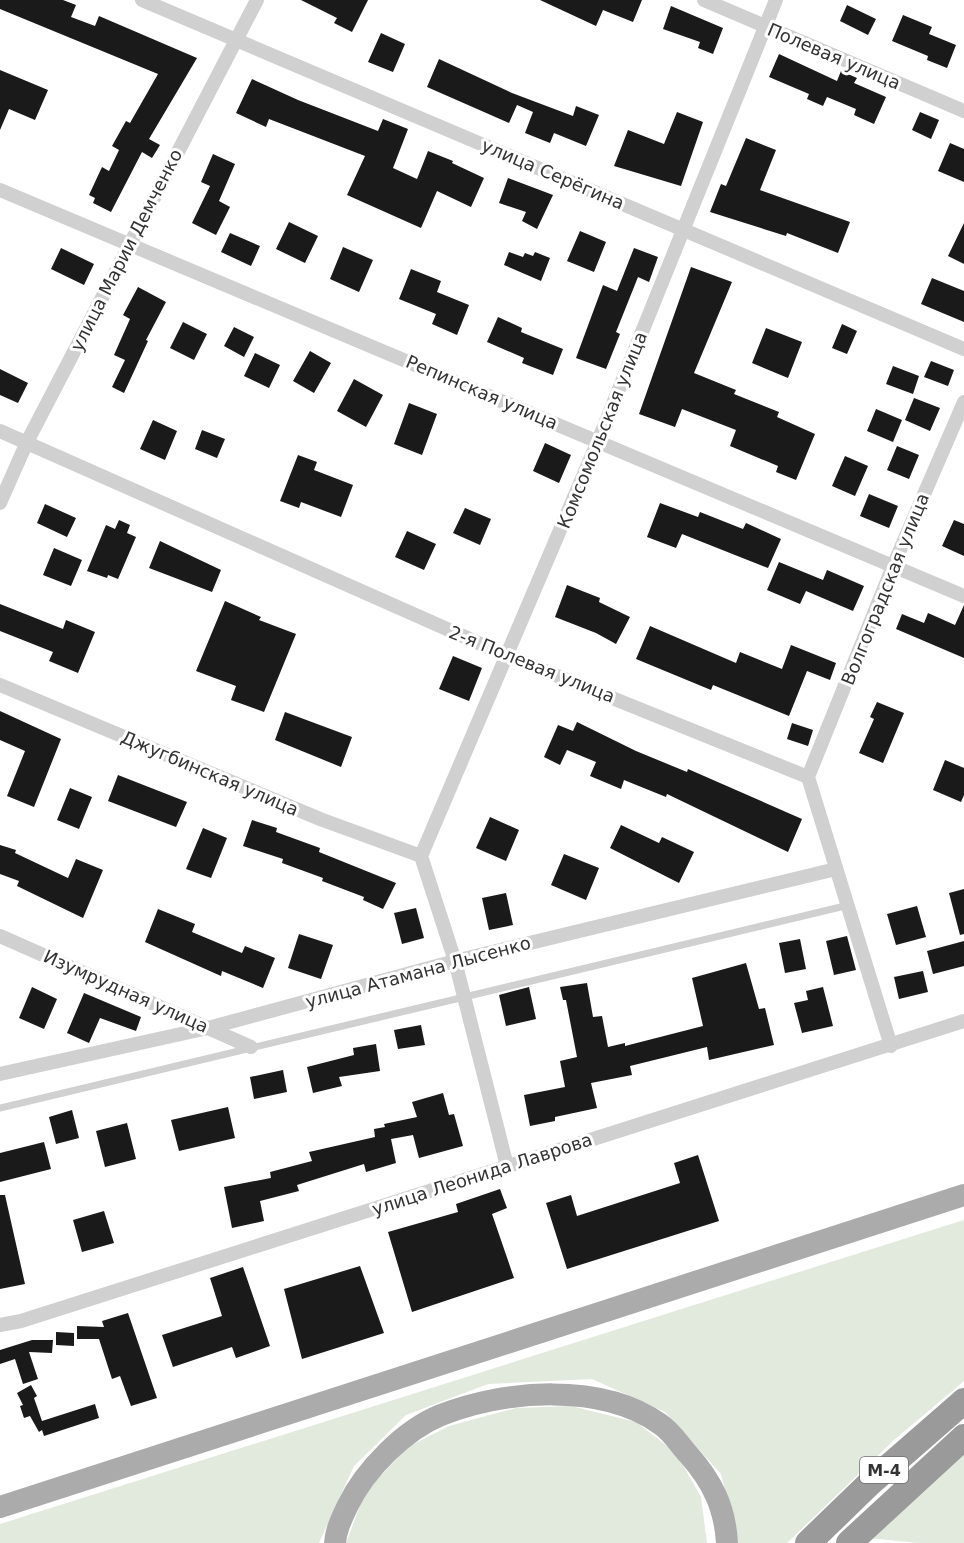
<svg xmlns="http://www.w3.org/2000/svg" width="964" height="1543" font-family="'DejaVu Sans',sans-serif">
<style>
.green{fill:#e2e9dd}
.building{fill:#1a1a1a}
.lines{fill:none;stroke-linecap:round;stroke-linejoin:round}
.lane{stroke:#d0d0d0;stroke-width:7}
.street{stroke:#d0d0d0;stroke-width:14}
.primary{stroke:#ababab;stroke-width:22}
.highway{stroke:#9a9a9a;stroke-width:26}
.labels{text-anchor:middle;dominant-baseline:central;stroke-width:6;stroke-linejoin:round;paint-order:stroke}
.shield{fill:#fff;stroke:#707070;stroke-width:1.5}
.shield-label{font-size:16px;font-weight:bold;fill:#333}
.street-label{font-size:18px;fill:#333;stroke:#fff}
</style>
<rect width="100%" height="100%" fill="#fff"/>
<!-- green -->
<path class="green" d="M 964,1220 L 964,1381 L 894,1440 L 787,1543 L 738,1543 L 721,1474 L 665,1412 L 592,1379 L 488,1384 L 406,1415 L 354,1466 L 319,1543 L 0,1543 L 0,1524 Z
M 571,1406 L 636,1422 L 676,1453 L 701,1497 L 707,1543 L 346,1543 L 365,1492 L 408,1447 L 449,1426 L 516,1408 Z
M 964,1451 L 964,1543 L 919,1543 L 868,1538 Z"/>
<!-- building -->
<path class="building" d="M 0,0 L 63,0 L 76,5 L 71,17 L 95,26 L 99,16 L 197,58 L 149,139 L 160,145 L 152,158 L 142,152 L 111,212 L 93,203 L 95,198 L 89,195 L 102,167 L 109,171 L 119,150 L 112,146 L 126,121 L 130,123 L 158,74 L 0,9 Z
M 301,0 L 368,0 L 352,32 L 334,23 L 337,18 Z
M 540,0 L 642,0 L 633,22 L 603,10 L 596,26 Z
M 847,5 L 876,19 L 868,35 L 840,21 Z
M 671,6 L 723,28 L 713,54 L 698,48 L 700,42 L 663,29 Z
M 903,15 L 932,27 L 929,34 L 956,45 L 947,68 L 927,60 L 928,56 L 892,41 Z
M 381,33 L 405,44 L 393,72 L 368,62 Z
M 779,54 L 837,81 L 841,71 L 857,78 L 854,83 L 886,97 L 874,124 L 854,115 L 856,109 L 827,97 L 823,106 L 807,99 L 809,94 L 769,77 Z
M 439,59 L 512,93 L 573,116 L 576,106 L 599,115 L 586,146 L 554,133 L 550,143 L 525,133 L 533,112 L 517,105 L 509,123 L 427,87 Z
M 0,70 L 48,90 L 35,120 L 9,109 L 0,130 Z
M 252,79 L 298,100 L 378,131 L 383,119 L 408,129 L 393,168 L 417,179 L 428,151 L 453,161 L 452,163 L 484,178 L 471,207 L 437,191 L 421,228 L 347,195 L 365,156 L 269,119 L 266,127 L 236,113 Z
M 677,112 L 703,122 L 681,186 L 614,166 L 628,130 L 664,144 Z
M 920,112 L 939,120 L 931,139 L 912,130 Z
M 746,138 L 776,150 L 760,190 L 850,222 L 838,253 L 787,233 L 786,236 L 710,212 L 721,184 L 726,186 Z
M 950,143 L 964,149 L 964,182 L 938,171 Z
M 213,154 L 235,164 L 219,201 L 230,207 L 216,235 L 192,223 L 210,186 L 201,182 Z
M 508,178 L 553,195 L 537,229 L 522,221 L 526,212 L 499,203 Z
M 289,222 L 318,236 L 305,263 L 276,249 Z
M 964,223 L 964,264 L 948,256 Z
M 580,231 L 606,242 L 594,272 L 567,261 Z
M 230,233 L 260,246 L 251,266 L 221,252 Z
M 343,247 L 373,260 L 359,292 L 330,279 Z
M 61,248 L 94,264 L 84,285 L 51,269 Z
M 634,248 L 658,257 L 649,282 L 638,277 L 616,332 L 620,334 L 606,369 L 576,358 L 603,285 L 617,291 Z
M 509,252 L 523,257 L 525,253 L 533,256 L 535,252 L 550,258 L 541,281 L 504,265 Z
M 691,267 L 732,282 L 694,373 L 736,390 L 734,394 L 779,412 L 777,417 L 815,434 L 796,480 L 776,472 L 778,466 L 730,446 L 736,430 L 682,409 L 675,427 L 639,414 Z
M 411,269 L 441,281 L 437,292 L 469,305 L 457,335 L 432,324 L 436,314 L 399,299 Z
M 932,278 L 964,291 L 964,322 L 921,304 Z
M 138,287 L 166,302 L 146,340 L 148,341 L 124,393 L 112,387 L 125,360 L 114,355 L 130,319 L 123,315 Z
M 498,317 L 522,328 L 521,332 L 563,349 L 553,375 L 522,363 L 524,358 L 487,342 Z
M 183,322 L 207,334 L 194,360 L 170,348 Z
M 842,324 L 857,331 L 847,354 L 832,348 Z
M 234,327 L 254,337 L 244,357 L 224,346 Z
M 766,328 L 802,342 L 788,378 L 752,363 Z
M 310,351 L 331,363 L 314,393 L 293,381 Z
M 255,353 L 280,365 L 269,388 L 244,376 Z
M 931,361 L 954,370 L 948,386 L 924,377 Z
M 893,366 L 919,376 L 913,394 L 886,384 Z
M 0,369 L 28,383 L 18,403 L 0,395 Z
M 354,379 L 383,395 L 366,427 L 337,411 Z
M 914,398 L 940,408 L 930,431 L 905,420 Z
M 409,403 L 437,414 L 422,455 L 394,444 Z
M 876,409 L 902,420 L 893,442 L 867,431 Z
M 153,420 L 177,431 L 165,460 L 140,449 Z
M 202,430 L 225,439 L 217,458 L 195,449 Z
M 545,443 L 571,455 L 559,483 L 533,471 Z
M 897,446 L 919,455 L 909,479 L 887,470 Z
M 298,455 L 317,462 L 314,470 L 353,485 L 341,517 L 301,502 L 299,508 L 280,501 Z
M 845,456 L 868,466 L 855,496 L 832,486 Z
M 869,494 L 898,506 L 889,528 L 860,516 Z
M 660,503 L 698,517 L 700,512 L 743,529 L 746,523 L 781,539 L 768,568 L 682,534 L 676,548 L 647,537 Z
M 45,504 L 76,518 L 67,537 L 37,523 Z
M 465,508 L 491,519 L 480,545 L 453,533 Z
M 119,520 L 130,525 L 127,533 L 136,537 L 118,579 L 108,575 L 107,578 L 87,571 L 106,525 L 115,529 Z
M 954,520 L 964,524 L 964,556 L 942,546 Z
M 407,531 L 436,544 L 424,570 L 395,557 Z
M 160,541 L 221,570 L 212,592 L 149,568 Z
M 54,548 L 82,560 L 71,586 L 43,575 Z
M 779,562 L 823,580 L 827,570 L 864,586 L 853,611 L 806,591 L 800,604 L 767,590 Z
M 567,585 L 600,598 L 599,602 L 630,617 L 616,644 L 596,633 L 555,617 Z
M 225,601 L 261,617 L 259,620 L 296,634 L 264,712 L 231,700 L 236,686 L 196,671 Z
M 0,604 L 63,629 L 66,620 L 95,632 L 78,673 L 49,661 L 53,652 L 0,631 Z
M 964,605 L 964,658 L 896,629 L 902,614 L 924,623 L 928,613 L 955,625 Z
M 650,626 L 736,663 L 740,652 L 782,669 L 791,645 L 836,663 L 830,680 L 807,671 L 789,716 L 713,685 L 711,690 L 636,659 Z
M 453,656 L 482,668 L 469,701 L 439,689 Z
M 877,702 L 904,713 L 883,763 L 859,753 L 874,719 L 870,717 Z
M 0,711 L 61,739 L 34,807 L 7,796 L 25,751 L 0,740 Z
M 285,712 L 352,737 L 341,767 L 275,740 Z
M 577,722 L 636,751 L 687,772 L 688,769 L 802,819 L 788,852 L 667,794 L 666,797 L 624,780 L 621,789 L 590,776 L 596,762 L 567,750 L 560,765 L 544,757 L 558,725 L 573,731 Z
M 792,723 L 813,730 L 808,746 L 787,739 Z
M 945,760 L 964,768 L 964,795 L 961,802 L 933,790 Z
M 118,775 L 187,802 L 176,827 L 108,801 Z
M 70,788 L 92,797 L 79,829 L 57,820 Z
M 490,817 L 519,830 L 506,861 L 476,848 Z
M 252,820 L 277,828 L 276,832 L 320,848 L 319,852 L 396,883 L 383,909 L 363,900 L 364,897 L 322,881 L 323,878 L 282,863 L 283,859 L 243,846 Z
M 621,825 L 659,843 L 662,837 L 694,852 L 679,883 L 610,848 Z
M 203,828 L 227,838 L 211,878 L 186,869 Z
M 0,845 L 16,850 L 15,853 L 68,878 L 76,859 L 103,870 L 83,918 L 17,886 L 19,881 L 0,874 Z
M 564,854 L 599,868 L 586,900 L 551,885 Z
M 964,889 L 964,934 L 960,935 L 949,893 Z
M 506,893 L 513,925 L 489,930 L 482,898 Z
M 917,906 L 926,937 L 896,945 L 887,914 Z
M 416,908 L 424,938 L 402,944 L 394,913 Z
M 158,909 L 195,924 L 192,932 L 242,953 L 245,946 L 275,958 L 263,988 L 222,971 L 221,976 L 145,942 Z
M 299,934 L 333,945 L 321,979 L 288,968 Z
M 847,936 L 856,970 L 834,975 L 826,941 Z
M 800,939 L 806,969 L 785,973 L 779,943 Z
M 964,941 L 964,966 L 933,974 L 927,951 Z
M 746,963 L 759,1009 L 765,1008 L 774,1045 L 709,1060 L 707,1047 L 630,1066 L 632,1075 L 591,1083 L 597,1108 L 555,1117 L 555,1121 L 530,1126 L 524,1095 L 565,1087 L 560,1061 L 577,1057 L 566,1000 L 563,1000 L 560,987 L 587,983 L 593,1017 L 602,1016 L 608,1047 L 625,1043 L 625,1046 L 703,1026 L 692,978 Z
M 923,971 L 928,992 L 899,999 L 894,977 Z
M 32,987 L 57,999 L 44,1029 L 19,1018 Z
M 529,987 L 536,1019 L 506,1026 L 499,995 Z
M 823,987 L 833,1026 L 802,1033 L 794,1003 L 808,1000 L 806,991 Z
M 84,993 L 141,1017 L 136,1031 L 100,1018 L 89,1043 L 67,1033 Z
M 421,1025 L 425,1045 L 398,1049 L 394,1030 Z
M 376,1044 L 380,1071 L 339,1077 L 342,1086 L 313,1093 L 307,1067 L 354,1055 L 353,1048 Z
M 283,1070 L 287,1092 L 254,1099 L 250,1077 Z
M 443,1093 L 449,1115 L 454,1114 L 463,1146 L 419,1158 L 413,1135 L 391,1139 L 396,1163 L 366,1172 L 364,1164 L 297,1185 L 299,1191 L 260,1201 L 264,1221 L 232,1228 L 224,1187 L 271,1178 L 270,1172 L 312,1161 L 309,1152 L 375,1137 L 374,1129 L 385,1127 L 384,1124 L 417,1117 L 412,1102 Z
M 228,1107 L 235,1138 L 179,1151 L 171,1120 Z
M 72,1110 L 79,1138 L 56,1144 L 49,1117 Z
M 127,1123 L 136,1159 L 105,1167 L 96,1131 Z
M 44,1142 L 51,1169 L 0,1182 L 0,1153 Z
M 698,1155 L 719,1221 L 567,1269 L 546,1203 L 571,1195 L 577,1216 L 680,1183 L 674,1163 Z
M 500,1189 L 507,1208 L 492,1214 L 514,1278 L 412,1312 L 388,1232 L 458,1212 L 456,1204 Z
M 0,1195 L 5,1195 L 25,1284 L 0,1289 Z
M 104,1211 L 114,1243 L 82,1252 L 73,1220 Z
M 360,1266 L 384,1333 L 302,1359 L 284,1289 Z
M 243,1267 L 270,1346 L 236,1358 L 232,1347 L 173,1367 L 162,1335 L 222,1316 L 210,1278 Z
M 128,1313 L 157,1398 L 131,1406 L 120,1376 L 112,1379 L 99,1339 L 77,1339 L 77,1326 L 104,1327 L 102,1321 Z
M 56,1332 L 74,1333 L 74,1346 L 56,1345 Z
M 32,1340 L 53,1340 L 52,1353 L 29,1352 L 38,1379 L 23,1384 L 15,1359 L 0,1364 L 0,1350 Z
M 31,1385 L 37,1396 L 34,1398 L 42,1421 L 95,1404 L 99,1418 L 44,1436 L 42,1430 L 39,1432 L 30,1416 L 24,1418 L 20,1406 L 23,1405 L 17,1393 Z"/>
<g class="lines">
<!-- lane -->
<path class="lane" d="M 0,1108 L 849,905"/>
<!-- street -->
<path class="street" d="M 142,0 L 964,349
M 704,0 L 964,111
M 0,190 L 964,596
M 0,431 L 508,656 L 808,777 L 891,1046
M 0,503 L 27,442 L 257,0
M 0,685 L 320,819 L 421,856
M 808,777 L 893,566 L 964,402
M 421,856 L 598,441 L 776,0
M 421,856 L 455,961 L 507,1166
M 0,936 L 251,1047
M 0,1074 L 208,1028 L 455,961 L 836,869
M 0,1325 L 21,1321 L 964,1021"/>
<!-- primary -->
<path class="primary" d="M 0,1507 L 964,1195
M 335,1543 C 336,1529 342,1518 348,1505 C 365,1470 404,1430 441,1415 C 504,1390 602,1382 660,1424 C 671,1431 679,1444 688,1454 C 712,1481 725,1507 727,1543"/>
<!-- highway -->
<path class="highway" d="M 808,1543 L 870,1483 L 964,1401
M 849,1543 L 964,1437"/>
</g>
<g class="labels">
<!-- shield labels -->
<rect class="shield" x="860" y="1457" width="48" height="26" rx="4.5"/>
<g class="shield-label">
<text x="884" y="1470">М-4</text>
</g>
<!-- street labels -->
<g class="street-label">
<text transform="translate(834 56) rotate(23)">Полевая улица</text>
<text transform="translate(553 174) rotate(23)">улица Серёгина</text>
<text transform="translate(126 250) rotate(-63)">улица Марии Демченко</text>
<text transform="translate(482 392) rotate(23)">Репинская улица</text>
<text transform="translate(602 430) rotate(-68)">Комсомольская улица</text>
<text transform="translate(885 589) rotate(-68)">Волгоградская улица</text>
<text transform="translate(532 664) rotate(22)">2-я Полевая улица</text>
<text transform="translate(210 773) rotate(23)">Джугбинская улица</text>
<text transform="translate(418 972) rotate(-15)">улица Атамана Лысенко</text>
<text transform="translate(126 991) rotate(24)">Изумрудная улица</text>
<text transform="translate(482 1174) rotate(-18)">улица Леонида Лаврова</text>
</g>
</g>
</svg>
